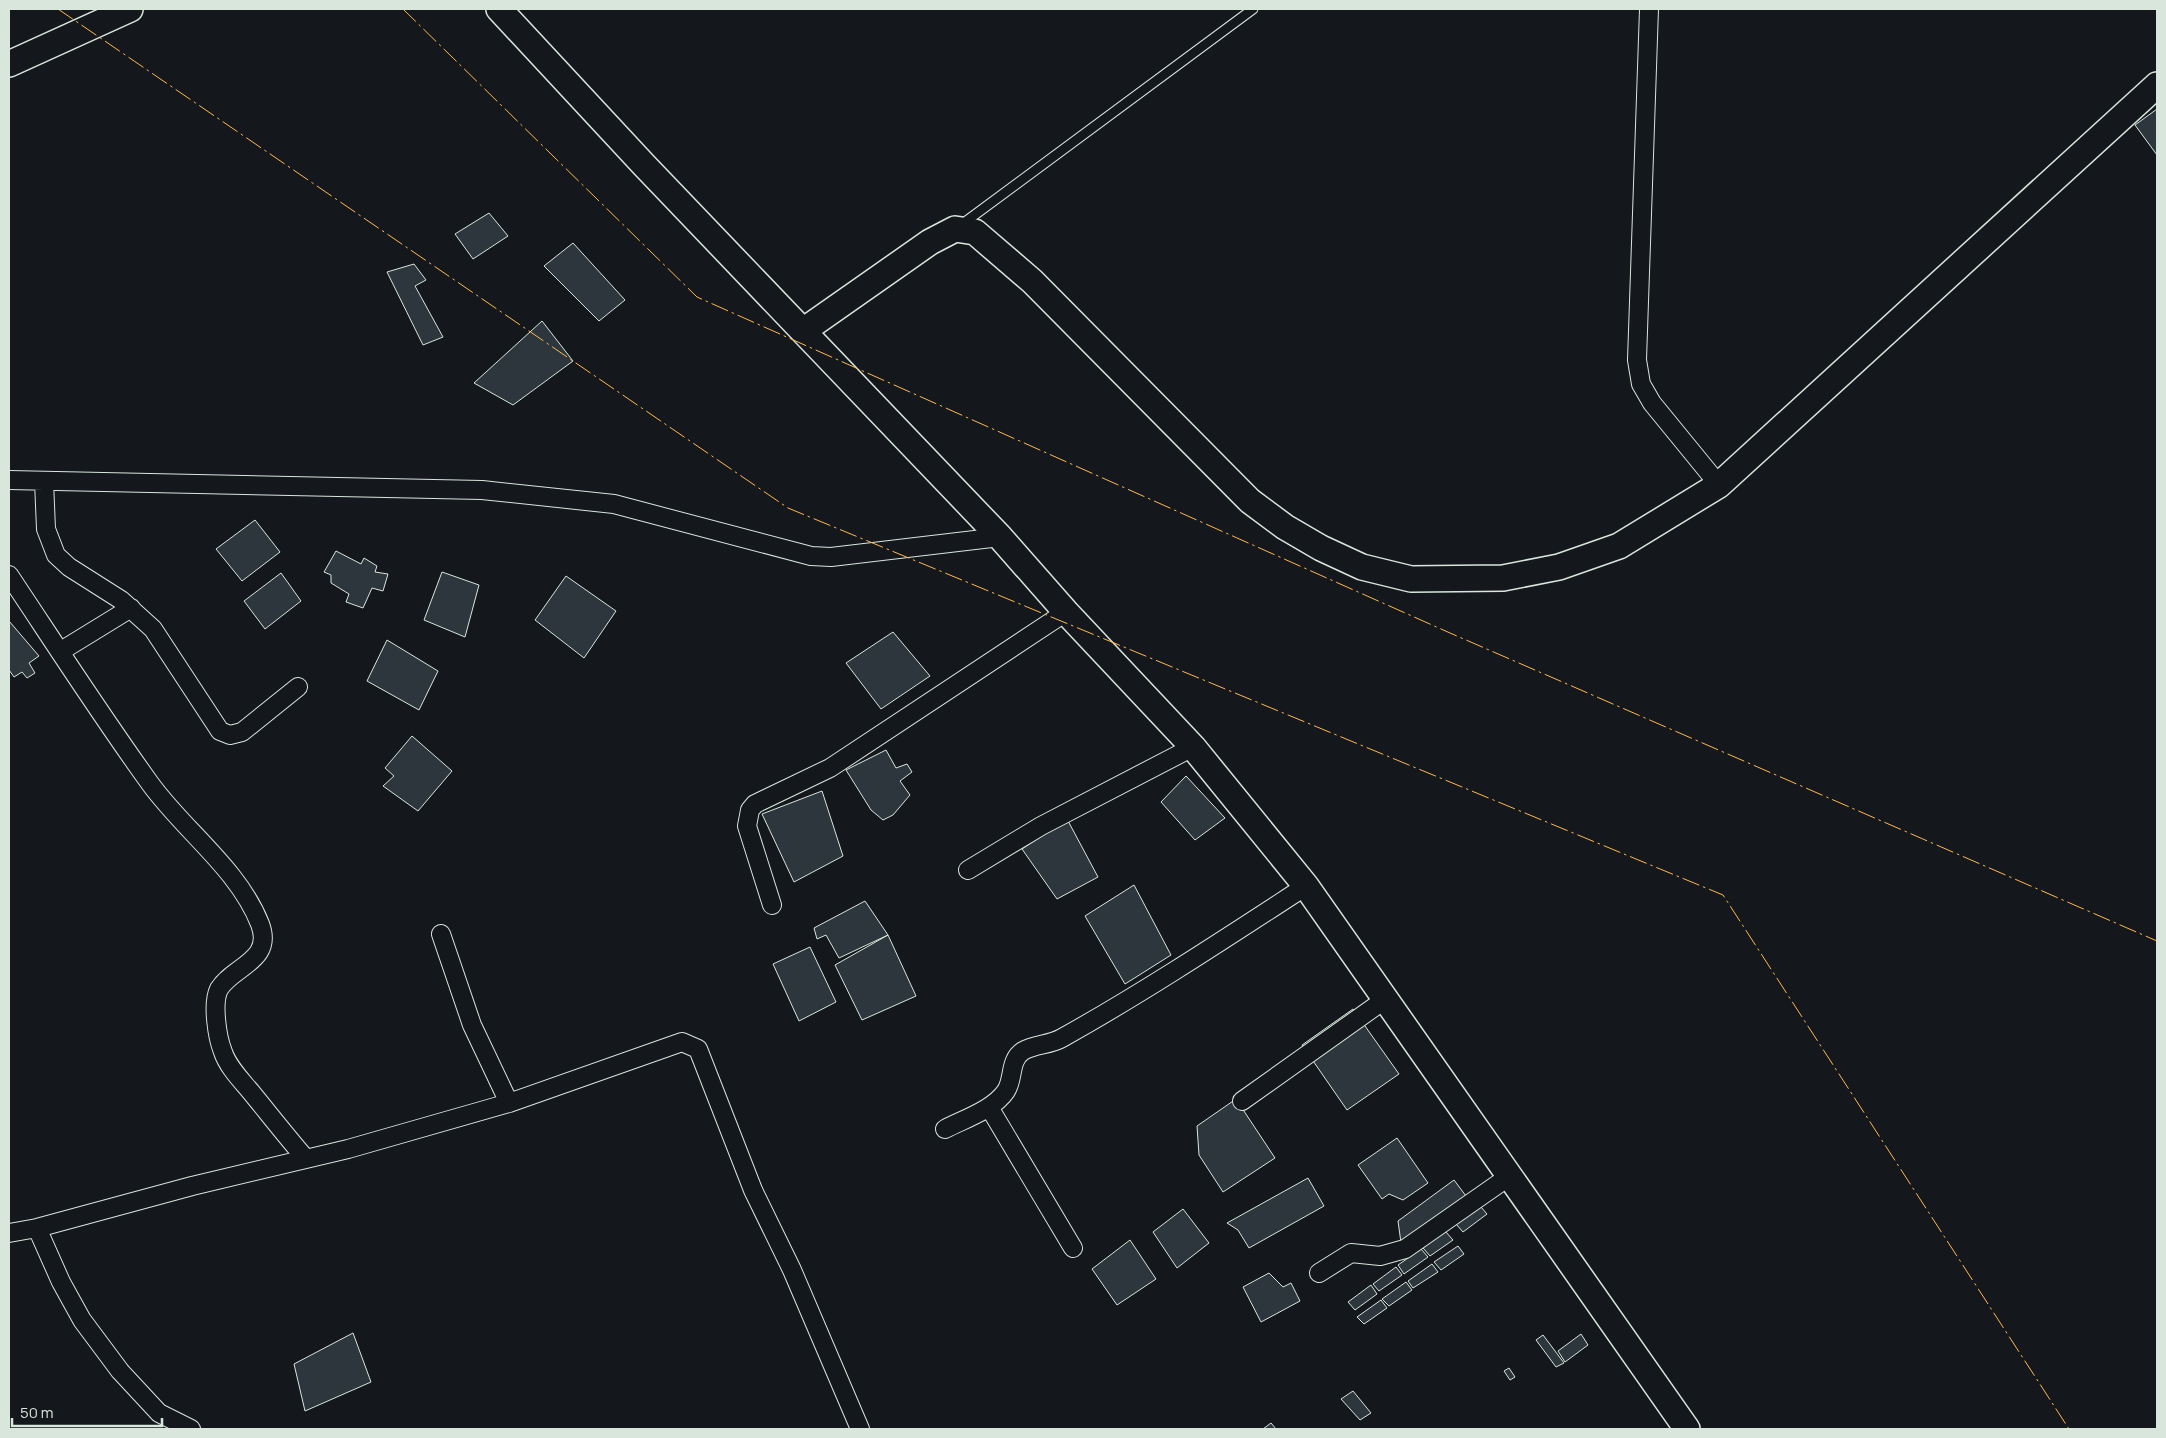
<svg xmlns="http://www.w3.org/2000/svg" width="2166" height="1438" font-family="Manrope,sans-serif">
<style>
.building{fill:#2c363c;stroke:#d8e6dc}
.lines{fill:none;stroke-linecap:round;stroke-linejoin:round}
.lane-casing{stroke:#d8e6dc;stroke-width:11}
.street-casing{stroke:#d8e6dc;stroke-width:20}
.secondary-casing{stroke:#d8e6dc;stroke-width:28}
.lane{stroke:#14181c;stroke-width:9}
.street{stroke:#14181c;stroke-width:18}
.secondary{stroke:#14181c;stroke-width:25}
.power{stroke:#ffb74d;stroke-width:1;stroke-dasharray:18 4 2.5 4;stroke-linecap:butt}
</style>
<rect width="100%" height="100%" fill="#14181c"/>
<!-- building -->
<path class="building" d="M 2157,109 L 2157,155 L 2135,125 Z
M 489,213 L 508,236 L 473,259 L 455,234 Z
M 573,243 L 625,300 L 599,321 L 544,266 Z
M 414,264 L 426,280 L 415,286 L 443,337 L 423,345 L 387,272 Z
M 542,321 L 573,361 L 513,405 L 474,383 Z
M 255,520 L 280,552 L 242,581 L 216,549 Z
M 336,551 L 361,564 L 364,558 L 377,566 L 375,572 L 388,574 L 383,591 L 372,588 L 363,608 L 346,602 L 349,594 L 331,583 L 331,575 L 324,572 Z
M 442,572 L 479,585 L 465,637 L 424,620 Z
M 281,573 L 301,601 L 265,629 L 244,601 Z
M 566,576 L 616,611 L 584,658 L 535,620 Z
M 9,621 L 39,656 L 29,663 L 35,673 L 27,678 L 22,672 L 14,677 L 9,670 Z
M 893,632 L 930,676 L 881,709 L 846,663 Z
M 387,640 L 438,671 L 419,710 L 367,681 Z
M 412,736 L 452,771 L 418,811 L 383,786 L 394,776 L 385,768 Z
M 886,750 L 896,768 L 907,764 L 912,772 L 900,781 L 910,795 L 893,815 L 883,820 L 871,810 L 846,770 Z
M 1186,776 L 1225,818 L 1195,840 L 1161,802 Z
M 822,791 L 843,856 L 794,882 L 762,814 Z
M 1067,819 L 1098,877 L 1057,899 L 1022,849 Z
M 1134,885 L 1171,955 L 1125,984 L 1085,916 Z
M 865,901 L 888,935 L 839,958 L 826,935 L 817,939 L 814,928 Z
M 888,935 L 916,996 L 862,1020 L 835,965 Z
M 810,947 L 836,1002 L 799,1021 L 773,964 Z
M 1353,1009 L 1399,1074 L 1347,1110 L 1302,1045 Z
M 1236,1099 L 1275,1158 L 1223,1192 L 1199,1155 L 1197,1126 Z
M 1397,1138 L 1428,1183 L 1403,1200 L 1389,1194 L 1382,1199 L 1358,1165 Z
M 1308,1178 L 1324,1206 L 1249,1248 L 1238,1230 L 1227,1223 Z
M 1454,1180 L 1469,1200 L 1402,1250 L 1398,1221 Z
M 1481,1207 L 1487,1214 L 1463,1232 L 1456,1224 Z
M 1183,1209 L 1209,1243 L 1177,1268 L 1153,1232 Z
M 1445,1231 L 1453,1240 L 1430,1256 L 1423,1248 Z
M 1130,1240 L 1156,1279 L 1117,1305 L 1092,1269 Z
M 1458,1246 L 1464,1254 L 1441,1270 L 1434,1262 Z
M 1421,1249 L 1428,1257 L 1404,1274 L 1398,1265 Z
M 1432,1264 L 1438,1272 L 1413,1288 L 1408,1281 Z
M 1396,1267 L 1402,1275 L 1379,1291 L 1373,1284 Z
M 1269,1273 L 1283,1287 L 1291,1283 L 1300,1301 L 1261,1322 L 1243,1287 Z
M 1406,1282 L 1412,1290 L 1389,1306 L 1382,1299 Z
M 1371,1285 L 1377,1294 L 1355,1310 L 1348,1302 Z
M 1381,1300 L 1387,1308 L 1364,1324 L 1357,1317 Z
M 353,1333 L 371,1382 L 305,1411 L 294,1364 Z
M 1581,1334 L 1588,1345 L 1565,1362 L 1558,1351 Z
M 1543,1335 L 1564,1363 L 1556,1367 L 1536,1340 Z
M 1509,1368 L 1515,1377 L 1510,1380 L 1504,1371 Z
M 1353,1391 L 1371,1413 L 1360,1420 L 1341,1399 Z
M 1271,1423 L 1276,1429 L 1263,1429 Z"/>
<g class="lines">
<defs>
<path id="lane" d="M 961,225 L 1253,9"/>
<path id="street" d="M 1649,9 L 1637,360 L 1641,384 L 1652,403 L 1719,485
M 9,480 L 482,490 L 614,504 L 811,556 L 831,557 L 1000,537
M 44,481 L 46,529 L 56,555 L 69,567 L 121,600 L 153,629 L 220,731 L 230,735 L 242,732 L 298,687
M 9,575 C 55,644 100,714 149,782 C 183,830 238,868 260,924 C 274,961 233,966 219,989 C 212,1003 217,1037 223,1052 C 228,1067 241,1080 251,1092 C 269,1114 287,1137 306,1159
M 61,651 L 131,608
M 968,870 L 1041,826 L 1193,747
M 772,905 L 747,826 L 750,810 L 755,804 L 830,768 L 1066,612
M 441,934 L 472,1025 L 509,1103
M 1242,1101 L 1387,998
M 989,1107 L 1073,1248
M 945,1129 C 964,1119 993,1110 1006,1091 C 1014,1079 1009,1060 1023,1051 C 1035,1044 1050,1045 1062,1038 C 1146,991 1226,938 1306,886
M 37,1228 L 61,1282 L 82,1320 L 120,1371 L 159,1413 L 191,1429
M 9,1233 L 37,1228 L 192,1186 L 348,1149 L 509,1103 L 682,1042 L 698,1049 L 753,1190 L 792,1270 L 860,1429
M 1319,1273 L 1351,1253 L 1380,1256 L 1405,1249 L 1511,1175"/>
<path id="secondary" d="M 499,9 L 644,165 L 1000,537 L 1066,612 L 1193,747 L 1306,886 L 1687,1429
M 9,64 L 130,9
M 803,331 L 930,242 L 955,229 L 975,232 L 1032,281 L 1250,501 L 1285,527 L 1321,548 L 1362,567 L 1411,579 L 1503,578 L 1559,567 L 1619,546 L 1719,485 L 2157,85"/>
</defs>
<!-- lane casing -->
<use href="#lane" class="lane-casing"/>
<!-- street casing -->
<use href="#street" class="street-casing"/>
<!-- secondary casing -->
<use href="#secondary" class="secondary-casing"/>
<!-- lane -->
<use href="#lane" class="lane"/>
<!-- street -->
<use href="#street" class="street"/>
<!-- secondary -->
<use href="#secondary" class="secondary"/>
<!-- power -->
<path class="power" d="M 58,9 L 788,508 L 1723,895 L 2069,1429
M 403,9 L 697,297 L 1450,633 L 2157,941"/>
</g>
<!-- border -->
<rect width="2166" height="1438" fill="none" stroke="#d8e6dc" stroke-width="20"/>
<!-- scale -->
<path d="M12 1418v8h150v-8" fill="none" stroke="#d8e6dc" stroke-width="2.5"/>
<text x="20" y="1418" font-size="15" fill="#d8e6dc" stroke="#14181c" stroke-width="4" paint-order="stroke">50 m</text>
</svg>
